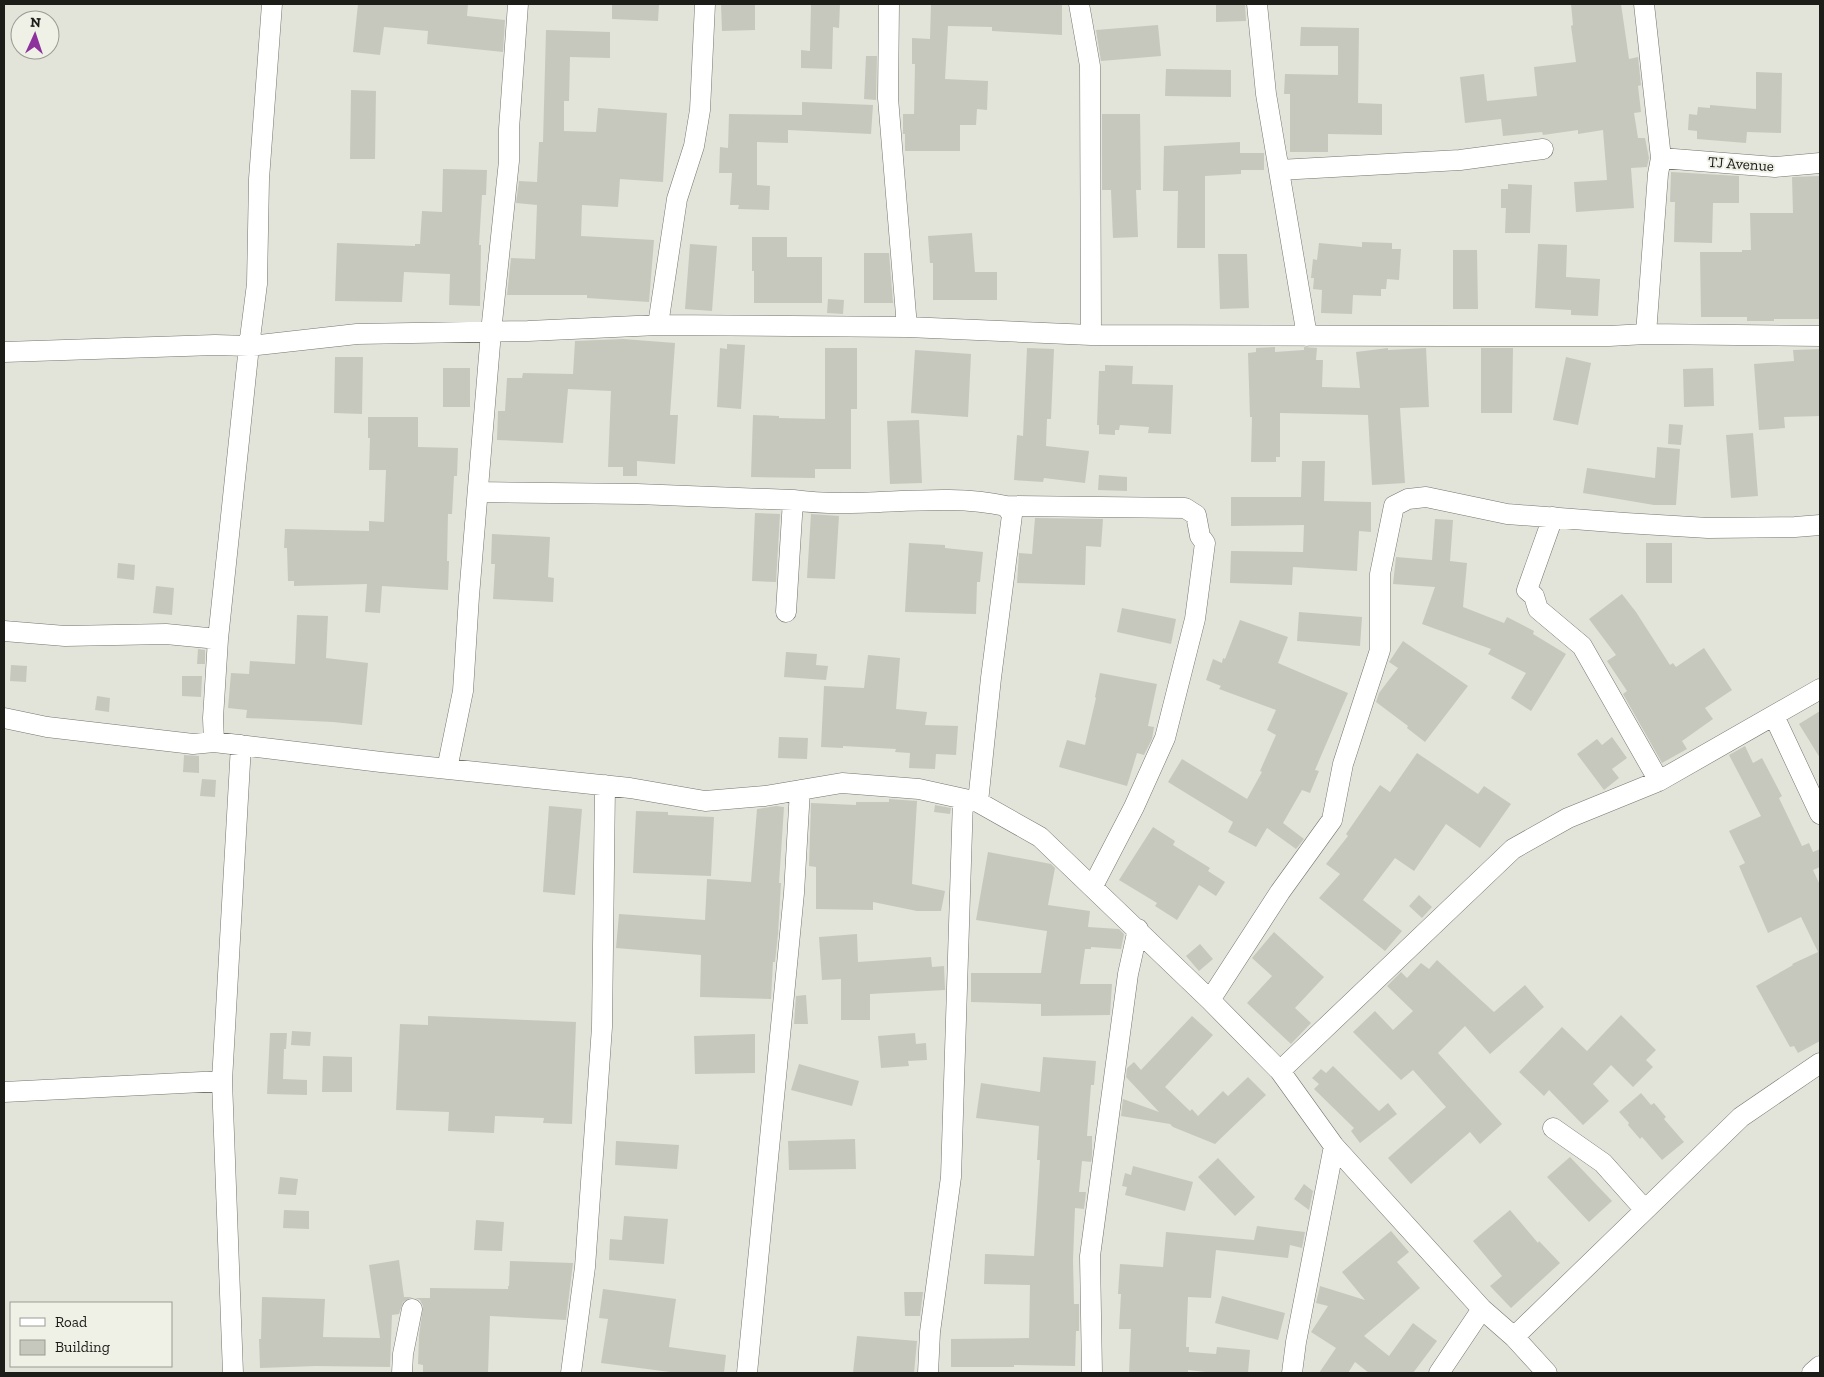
<svg xmlns="http://www.w3.org/2000/svg" width="1824" height="1377" font-family="'Zilla Slab',serif">
<style>
.building{fill:#c7c8bd}
.lines{fill:none;stroke-linecap:round;stroke-linejoin:round}
.minor-casing{stroke:#75766d;stroke-width:21}
.minor{stroke:#fff;stroke-width:20}
.labels{text-anchor:middle;dominant-baseline:central;stroke-width:4;stroke-linejoin:round;paint-order:stroke}
.street-label{font-size:15px;fill:#1c1c19;stroke:#eff0e6}
</style>
<rect width="100%" height="100%" fill="#e2e3d9"/>
<!-- building -->
<path class="building" d="M 358,4 L 468,4 L 467,16 L 505,20 L 503,52 L 427,44 L 428,31 L 384,27 L 380,55 L 353,52 Z
M 612,4 L 659,4 L 658,21 L 612,19 Z
M 721,4 L 755,4 L 755,30 L 722,31 Z
M 811,4 L 840,4 L 839,28 L 833,27 L 832,69 L 801,68 L 801,50 L 810,51 Z
M 931,4 L 1062,4 L 1062,35 L 992,31 L 992,27 L 948,26 L 945,79 L 988,81 L 987,110 L 977,109 L 976,125 L 960,125 L 960,151 L 905,151 L 905,134 L 903,134 L 903,114 L 914,114 L 915,64 L 912,64 L 912,38 L 930,39 Z
M 1216,4 L 1245,4 L 1246,21 L 1216,22 Z
M 1571,4 L 1621,4 L 1629,59 L 1638,57 L 1641,85 L 1638,86 L 1641,112 L 1634,113 L 1638,138 L 1645,138 L 1649,158 L 1647,167 L 1631,168 L 1634,208 L 1576,212 L 1574,182 L 1607,180 L 1603,130 L 1578,134 L 1578,130 L 1543,135 L 1542,132 L 1503,136 L 1501,119 L 1465,123 L 1460,77 L 1484,74 L 1487,101 L 1537,96 L 1534,67 L 1576,62 L 1571,26 L 1573,25 Z
M 1158,25 L 1161,56 L 1101,61 L 1096,30 Z
M 1301,27 L 1359,28 L 1358,103 L 1382,104 L 1382,135 L 1328,134 L 1328,152 L 1290,152 L 1290,94 L 1284,94 L 1285,74 L 1338,75 L 1338,46 L 1300,46 Z
M 546,30 L 610,32 L 610,58 L 570,57 L 569,101 L 564,101 L 564,131 L 596,132 L 598,108 L 667,113 L 663,182 L 620,179 L 618,207 L 582,205 L 581,236 L 654,240 L 649,302 L 587,298 L 587,295 L 507,295 L 511,258 L 535,259 L 537,205 L 516,203 L 519,181 L 537,182 L 539,142 L 543,142 Z
M 866,56 L 877,56 L 876,100 L 864,99 Z
M 1166,69 L 1231,70 L 1231,97 L 1165,96 Z
M 1756,72 L 1782,73 L 1781,133 L 1747,132 L 1746,143 L 1697,139 L 1697,131 L 1688,130 L 1689,114 L 1697,115 L 1698,107 L 1710,108 L 1710,105 L 1756,109 Z
M 351,90 L 376,91 L 375,159 L 350,159 Z
M 802,102 L 873,105 L 871,134 L 788,130 L 788,143 L 757,142 L 757,185 L 770,186 L 769,210 L 738,209 L 739,205 L 730,205 L 732,173 L 719,173 L 720,147 L 728,148 L 729,114 L 802,115 Z
M 1102,114 L 1140,114 L 1141,190 L 1136,190 L 1138,237 L 1113,238 L 1111,190 L 1102,190 Z
M 1240,142 L 1240,153 L 1264,153 L 1264,170 L 1241,170 L 1241,174 L 1205,176 L 1205,248 L 1177,248 L 1178,191 L 1163,191 L 1164,146 Z
M 443,169 L 487,170 L 486,195 L 482,195 L 479,245 L 481,245 L 480,306 L 449,305 L 450,274 L 404,272 L 402,302 L 335,301 L 337,243 L 415,246 L 415,244 L 420,244 L 422,211 L 442,212 Z
M 1671,172 L 1739,176 L 1739,203 L 1713,203 L 1712,243 L 1674,242 L 1675,202 L 1670,202 Z
M 1820,176 L 1820,319 L 1774,319 L 1774,321 L 1747,321 L 1747,317 L 1701,317 L 1700,252 L 1742,252 L 1742,250 L 1751,250 L 1750,213 L 1793,213 L 1792,177 Z
M 1508,184 L 1532,185 L 1530,233 L 1505,233 L 1506,208 L 1501,208 L 1501,189 L 1508,189 Z
M 972,233 L 975,272 L 997,272 L 997,300 L 933,300 L 933,263 L 930,263 L 928,236 Z
M 752,237 L 787,237 L 787,257 L 822,257 L 822,303 L 754,303 L 754,271 L 752,271 Z
M 1362,242 L 1392,243 L 1392,249 L 1401,249 L 1399,280 L 1387,279 L 1386,289 L 1381,289 L 1381,296 L 1353,295 L 1352,314 L 1321,313 L 1322,290 L 1313,289 L 1314,278 L 1311,278 L 1313,259 L 1317,260 L 1319,243 L 1362,247 Z
M 690,244 L 717,246 L 712,311 L 685,309 Z
M 1538,244 L 1567,245 L 1566,277 L 1600,279 L 1598,316 L 1571,315 L 1571,310 L 1535,308 Z
M 1453,250 L 1477,250 L 1478,309 L 1453,309 Z
M 864,253 L 889,253 L 893,303 L 864,303 Z
M 1218,254 L 1247,254 L 1249,308 L 1220,309 Z
M 828,299 L 844,300 L 843,314 L 827,313 Z
M 623,339 L 675,343 L 670,415 L 678,415 L 675,464 L 637,461 L 637,476 L 623,476 L 623,467 L 608,467 L 611,391 L 568,389 L 563,443 L 497,440 L 498,411 L 505,411 L 507,378 L 522,378 L 523,373 L 573,374 L 575,341 Z
M 727,344 L 745,345 L 741,409 L 717,407 L 720,348 L 727,349 Z
M 1275,347 L 1275,352 L 1304,350 L 1304,347 L 1317,348 L 1316,360 L 1323,360 L 1322,387 L 1360,388 L 1356,352 L 1388,348 L 1388,350 L 1426,348 L 1429,407 L 1400,408 L 1405,483 L 1372,485 L 1368,415 L 1280,413 L 1280,457 L 1276,457 L 1276,462 L 1251,462 L 1252,417 L 1250,417 L 1248,353 L 1256,352 L 1256,348 Z
M 825,348 L 857,348 L 857,409 L 851,409 L 851,469 L 815,469 L 815,478 L 751,477 L 753,415 L 779,416 L 779,418 L 825,419 Z
M 1027,348 L 1054,349 L 1051,419 L 1047,419 L 1046,446 L 1089,451 L 1085,483 L 1044,478 L 1043,482 L 1014,480 L 1017,435 L 1023,436 Z
M 1481,348 L 1513,348 L 1512,413 L 1481,413 Z
M 1820,349 L 1820,416 L 1784,417 L 1785,428 L 1759,430 L 1754,364 L 1794,361 L 1793,350 Z
M 915,350 L 971,354 L 968,417 L 911,413 Z
M 335,357 L 363,357 L 362,414 L 334,413 Z
M 1566,357 L 1591,363 L 1578,425 L 1553,420 Z
M 1105,365 L 1133,366 L 1132,384 L 1173,385 L 1171,434 L 1148,433 L 1149,427 L 1120,425 L 1119,430 L 1115,430 L 1115,435 L 1099,434 L 1099,425 L 1097,425 L 1099,371 L 1105,371 Z
M 443,368 L 470,368 L 470,407 L 443,407 Z
M 1713,368 L 1714,406 L 1684,407 L 1683,369 Z
M 368,417 L 418,417 L 418,447 L 458,448 L 457,476 L 454,476 L 452,514 L 448,514 L 447,561 L 449,561 L 448,590 L 382,586 L 380,613 L 365,612 L 367,584 L 294,586 L 294,581 L 288,581 L 287,548 L 284,548 L 285,529 L 369,531 L 369,521 L 384,522 L 386,470 L 369,470 L 370,438 L 368,438 Z
M 919,420 L 922,483 L 890,484 L 887,421 Z
M 1669,424 L 1683,425 L 1681,445 L 1668,444 Z
M 1753,433 L 1758,496 L 1731,498 L 1726,435 Z
M 1657,447 L 1680,449 L 1676,505 L 1654,505 L 1583,493 L 1587,468 L 1655,478 Z
M 1302,461 L 1325,461 L 1324,501 L 1371,502 L 1371,532 L 1359,531 L 1357,571 L 1293,567 L 1292,585 L 1230,583 L 1231,551 L 1303,552 L 1304,525 L 1231,526 L 1231,497 L 1301,497 Z
M 1099,475 L 1127,477 L 1127,491 L 1098,490 Z
M 755,513 L 780,514 L 776,582 L 752,581 Z
M 811,514 L 839,516 L 835,579 L 807,578 Z
M 1035,518 L 1103,519 L 1101,547 L 1086,546 L 1085,585 L 1017,583 L 1019,553 L 1032,554 Z
M 1435,519 L 1453,520 L 1450,561 L 1467,563 L 1463,607 L 1504,623 L 1507,617 L 1534,631 L 1533,634 L 1566,654 L 1531,711 L 1511,698 L 1526,673 L 1488,654 L 1491,649 L 1422,624 L 1435,587 L 1393,584 L 1396,557 L 1432,560 Z
M 492,534 L 550,537 L 548,577 L 554,578 L 553,602 L 493,599 L 495,564 L 491,564 Z
M 909,543 L 945,545 L 945,548 L 983,552 L 980,582 L 977,582 L 976,614 L 905,612 Z
M 1646,543 L 1672,543 L 1672,583 L 1646,583 Z
M 118,563 L 135,565 L 134,580 L 117,578 Z
M 156,586 L 174,588 L 172,615 L 153,613 Z
M 1622,594 L 1636,612 L 1670,665 L 1673,663 L 1676,667 L 1704,648 L 1732,690 L 1705,708 L 1713,719 L 1682,741 L 1687,749 L 1662,763 L 1623,694 L 1627,691 L 1607,661 L 1616,655 L 1589,619 Z
M 1122,608 L 1176,619 L 1171,644 L 1117,632 Z
M 1299,612 L 1362,617 L 1360,646 L 1297,641 Z
M 297,615 L 328,616 L 326,658 L 368,663 L 362,725 L 333,722 L 246,718 L 247,710 L 228,708 L 231,673 L 249,674 L 250,661 L 295,664 Z
M 1240,620 L 1288,637 L 1278,663 L 1348,693 L 1315,770 L 1319,771 L 1310,793 L 1302,790 L 1283,823 L 1304,839 L 1296,849 L 1267,828 L 1256,847 L 1228,832 L 1233,822 L 1168,782 L 1182,759 L 1247,799 L 1262,772 L 1260,771 L 1276,735 L 1267,730 L 1276,710 L 1219,689 L 1221,686 L 1206,680 L 1213,659 L 1222,663 L 1223,658 L 1225,659 Z
M 1403,641 L 1468,686 L 1425,742 L 1407,728 L 1408,726 L 1376,702 L 1379,693 L 1398,668 L 1389,662 Z
M 198,649 L 205,650 L 205,664 L 197,664 Z
M 786,652 L 817,654 L 816,665 L 828,666 L 826,680 L 784,677 Z
M 868,655 L 900,658 L 896,709 L 927,712 L 925,725 L 958,726 L 956,755 L 936,754 L 935,769 L 909,768 L 910,753 L 895,752 L 896,749 L 843,746 L 843,748 L 821,747 L 824,686 L 864,688 Z
M 11,665 L 27,666 L 26,682 L 10,681 Z
M 1100,673 L 1157,684 L 1148,726 L 1154,727 L 1152,739 L 1144,755 L 1137,753 L 1127,786 L 1059,767 L 1067,740 L 1085,745 L 1096,698 L 1095,697 Z
M 182,676 L 202,676 L 201,697 L 182,696 Z
M 97,696 L 110,698 L 109,712 L 95,710 Z
M 1820,711 L 1820,758 L 1799,724 Z
M 779,737 L 808,738 L 807,759 L 778,758 Z
M 1612,737 L 1627,758 L 1612,769 L 1619,778 L 1604,790 L 1577,754 L 1597,739 L 1602,745 Z
M 1745,746 L 1753,763 L 1762,758 L 1782,796 L 1779,798 L 1802,846 L 1809,843 L 1813,852 L 1820,849 L 1820,867 L 1813,870 L 1820,885 L 1820,1041 L 1798,1053 L 1794,1046 L 1790,1047 L 1756,986 L 1793,965 L 1792,964 L 1818,952 L 1801,917 L 1768,933 L 1739,866 L 1745,863 L 1729,831 L 1761,816 L 1729,755 Z
M 1417,753 L 1478,794 L 1484,786 L 1511,804 L 1480,848 L 1446,824 L 1414,871 L 1395,858 L 1363,900 L 1402,931 L 1385,951 L 1319,898 L 1340,874 L 1326,864 L 1348,836 L 1346,834 L 1380,785 L 1390,792 Z
M 184,755 L 199,756 L 199,773 L 183,772 Z
M 202,779 L 216,780 L 215,797 L 200,796 Z
M 889,799 L 917,801 L 912,884 L 945,891 L 941,911 L 917,911 L 873,902 L 873,910 L 816,909 L 816,867 L 809,866 L 811,803 L 856,805 L 856,802 L 889,802 Z
M 935,805 L 951,808 L 950,814 L 934,812 Z
M 549,806 L 582,809 L 575,895 L 543,892 Z
M 776,806 L 784,807 L 779,883 L 781,883 L 778,934 L 775,962 L 773,962 L 771,999 L 700,997 L 701,955 L 616,948 L 619,914 L 705,920 L 707,879 L 751,882 L 757,809 Z
M 636,811 L 668,812 L 668,815 L 714,817 L 711,876 L 633,873 Z
M 1153,827 L 1175,841 L 1173,845 L 1210,868 L 1208,871 L 1225,882 L 1216,896 L 1199,885 L 1177,920 L 1155,906 L 1157,903 L 1119,880 Z
M 988,852 L 1051,864 L 1055,868 L 1048,905 L 1090,911 L 1088,927 L 1119,929 L 1124,934 L 1121,949 L 1091,947 L 1091,949 L 1085,949 L 1080,984 L 1112,984 L 1110,1015 L 1041,1016 L 1041,1004 L 971,1002 L 971,973 L 1041,973 L 1047,931 L 976,920 Z
M 1419,895 L 1432,907 L 1422,918 L 1409,906 Z
M 1274,932 L 1324,977 L 1295,1008 L 1311,1023 L 1291,1044 L 1247,1003 L 1272,976 L 1252,958 Z
M 857,934 L 858,962 L 931,957 L 932,967 L 944,966 L 945,990 L 870,994 L 870,1020 L 841,1020 L 841,979 L 822,980 L 819,937 Z
M 1200,944 L 1213,959 L 1199,971 L 1186,956 Z
M 1437,960 L 1494,1012 L 1525,985 L 1544,1007 L 1490,1054 L 1465,1026 L 1438,1053 L 1502,1124 L 1480,1144 L 1470,1132 L 1411,1184 L 1388,1158 L 1446,1107 L 1413,1070 L 1401,1080 L 1353,1032 L 1375,1011 L 1393,1030 L 1413,1011 L 1387,986 L 1401,972 L 1407,978 L 1421,963 L 1429,969 Z
M 806,995 L 808,1024 L 794,1024 L 796,996 Z
M 1621,1015 L 1656,1050 L 1646,1060 L 1653,1067 L 1633,1087 L 1611,1065 L 1593,1084 L 1609,1101 L 1583,1125 L 1549,1090 L 1544,1096 L 1519,1072 L 1562,1027 L 1587,1051 Z
M 428,1016 L 576,1022 L 572,1124 L 543,1123 L 544,1118 L 495,1116 L 494,1133 L 448,1131 L 449,1112 L 396,1110 L 400,1024 L 428,1025 Z
M 1192,1016 L 1213,1035 L 1165,1087 L 1190,1111 L 1192,1109 L 1198,1116 L 1223,1091 L 1228,1096 L 1248,1077 L 1266,1095 L 1215,1144 L 1173,1127 L 1170,1124 L 1121,1116 L 1123,1099 L 1159,1112 L 1126,1077 L 1127,1068 L 1134,1062 L 1141,1070 Z
M 292,1031 L 311,1032 L 310,1046 L 291,1045 Z
M 270,1033 L 287,1033 L 286,1049 L 284,1049 L 283,1079 L 307,1080 L 307,1095 L 267,1094 Z
M 915,1033 L 916,1044 L 926,1043 L 927,1060 L 908,1061 L 909,1066 L 881,1068 L 878,1036 Z
M 755,1034 L 755,1073 L 695,1074 L 694,1036 Z
M 323,1056 L 352,1057 L 352,1092 L 322,1092 Z
M 1043,1057 L 1096,1061 L 1094,1085 L 1091,1085 L 1087,1136 L 1092,1136 L 1092,1156 L 1091,1162 L 1082,1161 L 1079,1192 L 1086,1192 L 1084,1209 L 1075,1208 L 1073,1260 L 1074,1304 L 1079,1304 L 1079,1331 L 1076,1331 L 1075,1366 L 1014,1365 L 1014,1367 L 951,1367 L 951,1339 L 1029,1338 L 1030,1285 L 984,1284 L 985,1254 L 1034,1256 L 1040,1160 L 1037,1160 L 1039,1126 L 976,1118 L 981,1083 L 1040,1092 Z
M 799,1064 L 859,1081 L 852,1106 L 791,1090 Z
M 1333,1066 L 1379,1111 L 1388,1103 L 1397,1114 L 1360,1143 L 1351,1131 L 1354,1128 L 1314,1089 L 1319,1084 L 1312,1078 L 1321,1069 L 1326,1073 Z
M 1641,1093 L 1651,1105 L 1654,1103 L 1666,1117 L 1664,1119 L 1684,1142 L 1662,1160 L 1642,1137 L 1640,1139 L 1628,1125 L 1629,1123 L 1619,1112 Z
M 855,1139 L 856,1169 L 789,1170 L 788,1141 Z
M 616,1141 L 679,1145 L 677,1169 L 615,1165 Z
M 1570,1157 L 1612,1201 L 1589,1222 L 1547,1177 Z
M 1218,1158 L 1255,1197 L 1235,1216 L 1198,1177 Z
M 1133,1166 L 1193,1182 L 1185,1211 L 1125,1195 L 1127,1187 L 1122,1186 L 1125,1173 L 1131,1175 Z
M 280,1177 L 298,1179 L 296,1195 L 278,1194 Z
M 1304,1184 L 1313,1191 L 1309,1210 L 1294,1199 Z
M 284,1210 L 309,1211 L 309,1229 L 283,1228 Z
M 1510,1210 L 1538,1243 L 1539,1241 L 1560,1263 L 1511,1308 L 1490,1286 L 1502,1276 L 1473,1241 Z
M 624,1216 L 668,1219 L 664,1264 L 609,1260 L 610,1239 L 622,1240 Z
M 476,1220 L 504,1222 L 502,1251 L 474,1250 Z
M 1257,1226 L 1305,1232 L 1302,1248 L 1290,1245 L 1288,1258 L 1216,1250 L 1211,1298 L 1188,1297 L 1186,1347 L 1189,1347 L 1189,1352 L 1216,1354 L 1217,1347 L 1250,1350 L 1248,1373 L 1214,1373 L 1188,1370 L 1188,1373 L 1129,1373 L 1131,1329 L 1119,1329 L 1121,1294 L 1118,1294 L 1120,1264 L 1163,1267 L 1166,1232 L 1254,1240 Z
M 1391,1231 L 1409,1252 L 1397,1262 L 1420,1288 L 1364,1336 L 1389,1356 L 1413,1323 L 1437,1341 L 1413,1373 L 1369,1373 L 1355,1362 L 1348,1373 L 1319,1373 L 1336,1348 L 1311,1332 L 1328,1306 L 1316,1303 L 1320,1286 L 1365,1300 L 1342,1272 Z
M 399,1260 L 404,1297 L 412,1297 L 403,1302 L 399,1314 L 392,1315 L 390,1367 L 316,1366 L 260,1368 L 259,1339 L 261,1339 L 262,1297 L 325,1299 L 323,1337 L 380,1338 L 369,1265 Z
M 510,1261 L 573,1263 L 566,1320 L 490,1316 L 488,1373 L 423,1373 L 423,1365 L 418,1364 L 419,1336 L 423,1306 L 420,1300 L 415,1298 L 430,1298 L 430,1288 L 508,1289 L 508,1286 L 509,1286 Z
M 603,1289 L 676,1299 L 669,1347 L 726,1355 L 724,1373 L 669,1373 L 670,1372 L 601,1363 L 608,1319 L 599,1318 Z
M 904,1292 L 923,1292 L 920,1316 L 905,1316 Z
M 1222,1296 L 1285,1313 L 1278,1340 L 1215,1323 Z
M 857,1336 L 917,1341 L 914,1373 L 853,1373 Z"/>
<g class="lines">
<defs>
<path id="minor" d="M 272,4 L 259,179 L 257,284 L 249,346 L 357,334 L 528,331 L 658,325 L 907,327 L 1091,335 L 1448,336 L 1609,336 L 1646,334 L 1820,336
M 889,4 L 888,98 L 907,327
M 1079,4 L 1090,66 L 1091,335
M 1257,4 L 1266,94 L 1307,336
M 1644,4 L 1661,158 L 1658,174 L 1646,334
M 1661,158 L 1775,167 L 1820,163
M 1279,170 L 1460,160 L 1543,149
M 658,325 L 677,199 L 694,146 L 700,110 L 705,4
M 4,352 L 215,345 L 249,346 L 218,639
M 478,492 L 637,494 L 793,500 C 863,510 937,491 1006,506 L 1012,515 L 991,678 L 978,802
M 1006,506 L 1185,508 L 1196,515 L 1200,536 L 1205,543 L 1195,619 L 1165,738 L 1134,807 L 1093,886
M 1553,517 L 1527,590 L 1534,596 L 1538,609 L 1582,646 L 1659,781
M 786,612 L 793,500
M 4,631 L 65,636 L 166,634 L 218,639 L 213,718 L 214,742 L 193,744 L 47,727 L 4,718
M 1774,716 L 1820,814
M 214,742 L 381,762 L 630,788 L 705,801 L 765,796 L 842,783 L 919,789 L 978,802 L 1040,837 L 1210,1000 L 1280,1071 L 1334,1146 L 1482,1309 L 1514,1337 L 1547,1373
M 447,769 L 463,691 L 469,596 L 491,332 L 509,161 L 509,129 L 518,4
M 1210,1000 L 1280,892 L 1332,820 L 1343,764 L 1380,650 L 1380,574 L 1394,506 L 1408,499 L 1426,497 L 1507,514 L 1625,523 L 1708,528 L 1795,527 L 1820,525
M 1280,1071 L 1513,849 L 1568,818 L 1659,781 L 1820,689
M 222,1081 L 241,745
M 4,1092 L 222,1081 L 233,1373
M 1553,1128 L 1603,1163 L 1645,1210
M 1514,1337 L 1741,1117 L 1820,1063
M 402,1373 L 403,1354 L 412,1309
M 571,1373 L 585,1267 L 602,1027 L 605,785
M 747,1373 L 794,893 L 800,790
M 928,1373 L 930,1332 L 951,1177 L 963,799
M 1092,1373 L 1090,1256 L 1128,974 L 1138,929
M 1292,1373 L 1296,1342 L 1334,1146
M 1439,1373 L 1482,1309
M 1812,1373 L 1820,1366"/>
</defs>
<!-- minor casing -->
<use href="#minor" class="minor-casing"/>
<!-- minor -->
<use href="#minor" class="minor"/>
</g>
<g class="labels">
<!-- street labels -->
<g class="street-label">
<text transform="translate(1741 164) rotate(4)">TJ Avenue</text>
</g>
</g>
<!-- border -->
<rect width="1824" height="1377" fill="none" stroke="#1c1c19" stroke-width="10"/>
<!-- legend -->
<rect x="10" y="1302" width="162" height="65" fill="#eff0e6" stroke="#9b9b94"/>
<rect x="20" y="1318" width="25" height="8" fill="#ffffff" stroke="#9b9b94"/>
<text x="55" y="1327" font-size="15" fill="#1c1c19">Road</text>
<rect x="20" y="1340" width="25" height="15" fill="#c7c8bd" stroke="#9b9b94"/>
<text x="55" y="1352" font-size="15" fill="#1c1c19">Building</text>
<!-- north arrow -->
<g transform="translate(35 35) rotate(3)"><circle r="24" fill="#eff0e6" stroke="#9b9b94"/>
<path d="M0-4L9 19L0 12L-9 19Z" fill="#8d319c"/>
<text y="-8" font-size="14" font-weight="bold" text-anchor="middle" fill="#1c1c19">N</text>
</g>
</svg>
